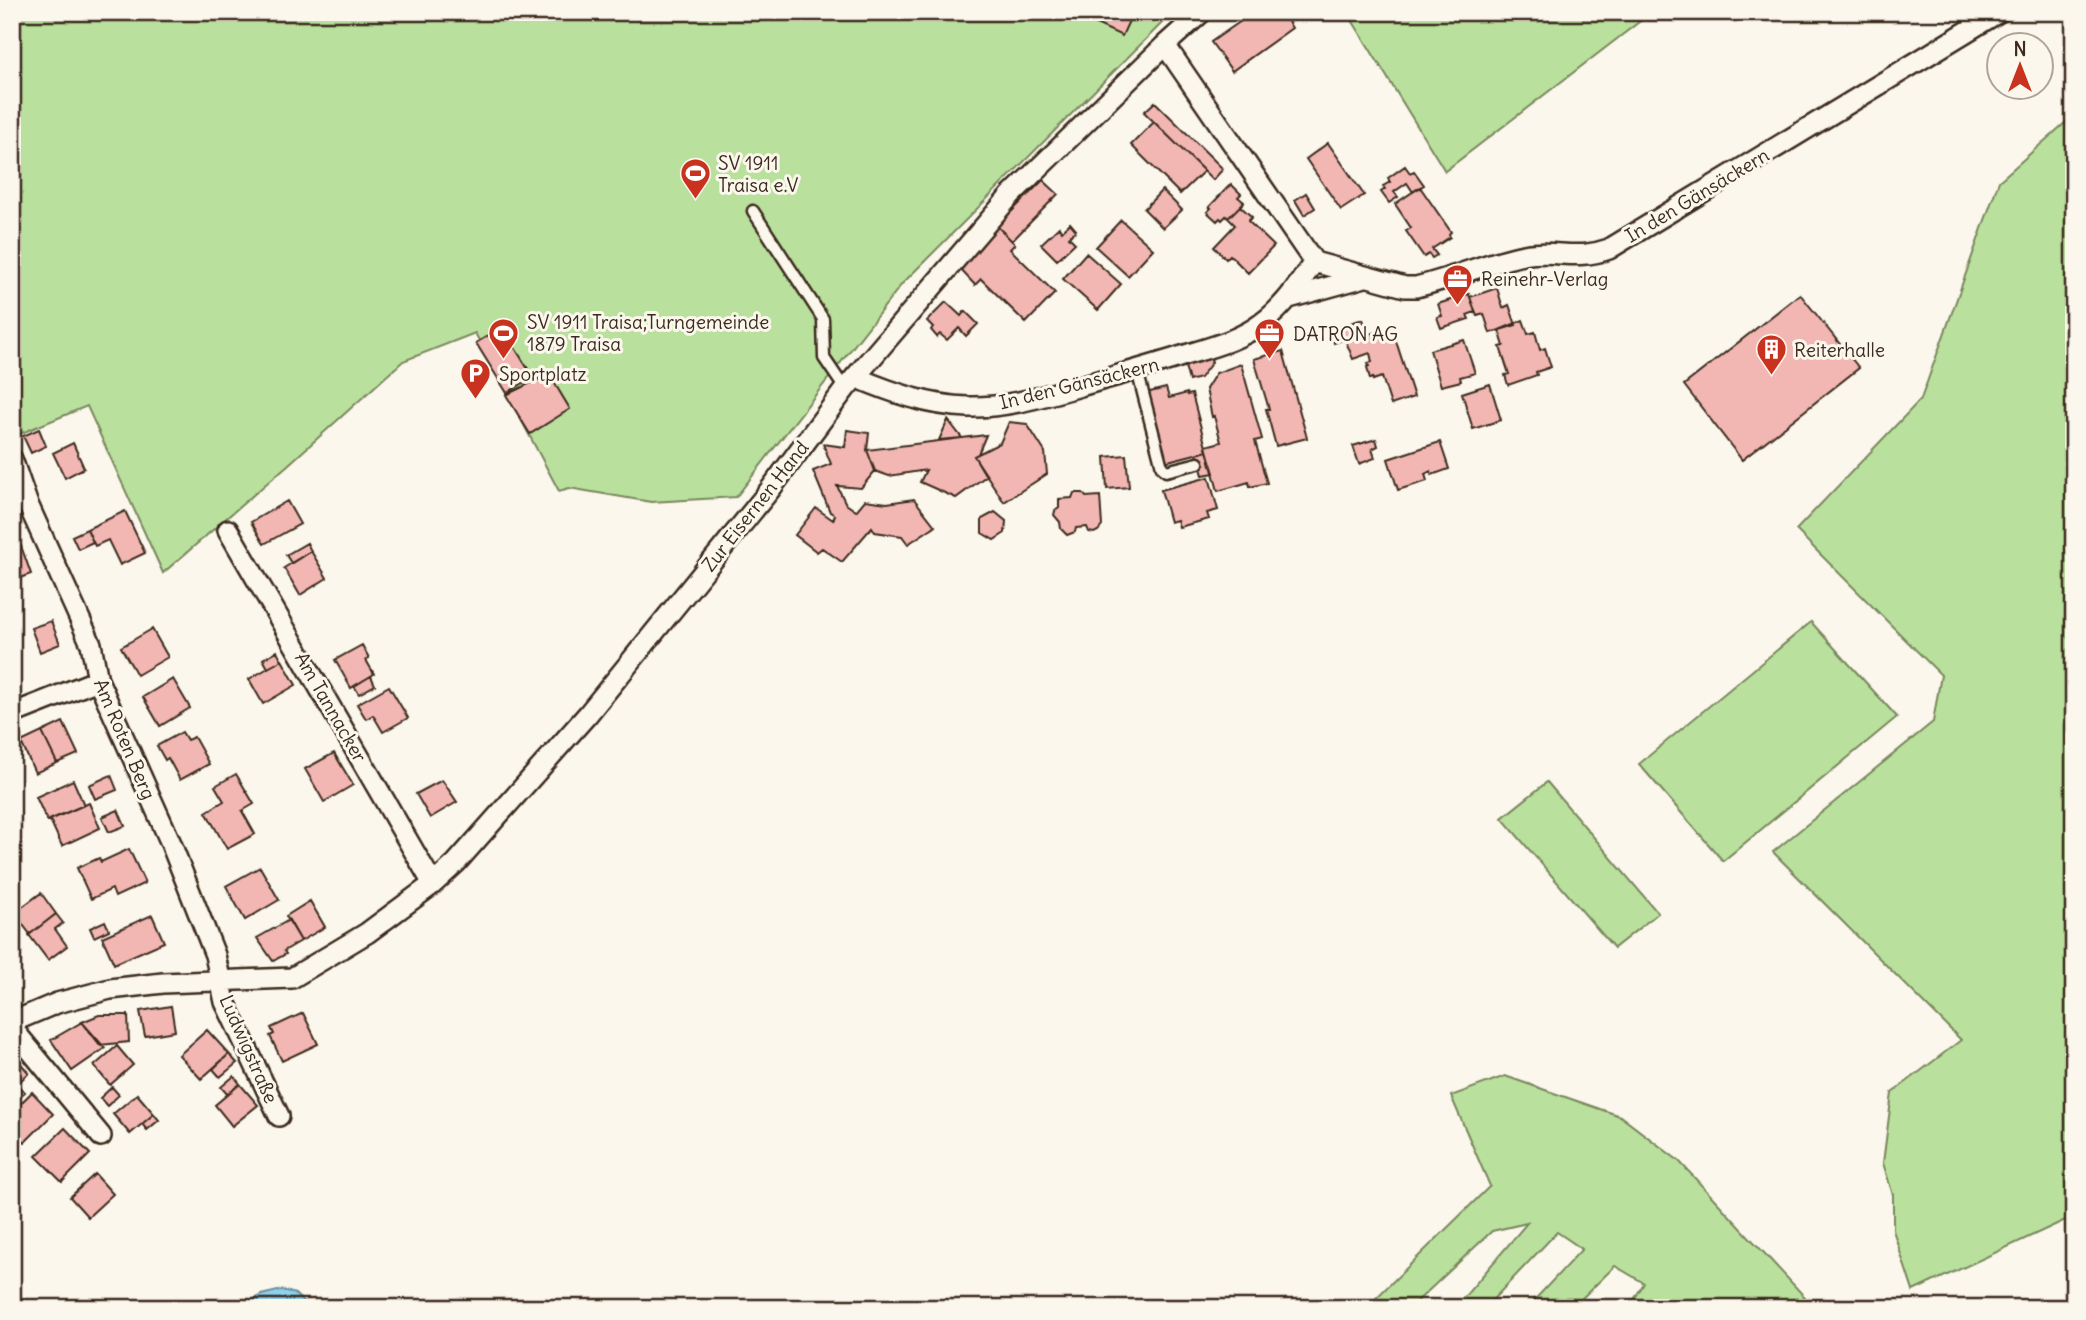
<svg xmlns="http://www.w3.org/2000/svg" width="2086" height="1320" font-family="Delius,sans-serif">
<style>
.green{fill:#b9e19d;stroke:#7a865e;stroke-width:2}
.water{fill:#8dd2ee;stroke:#6c8f9b;stroke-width:2}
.building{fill:#f3b7b3;stroke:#3b2a1e;stroke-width:2}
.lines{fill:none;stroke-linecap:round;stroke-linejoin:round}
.lane-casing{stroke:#3b2a1e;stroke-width:15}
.street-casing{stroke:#3b2a1e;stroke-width:24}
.lane{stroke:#fbf7ec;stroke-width:10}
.street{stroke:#fbf7ec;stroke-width:19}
.labels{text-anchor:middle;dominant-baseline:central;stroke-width:6;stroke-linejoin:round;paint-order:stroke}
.poi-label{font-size:19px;fill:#3b2a1e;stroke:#fbf7ec;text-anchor:start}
.street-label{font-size:19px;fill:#3b2a1e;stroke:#fbf7ec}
</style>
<rect width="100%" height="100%" fill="#fbf7ec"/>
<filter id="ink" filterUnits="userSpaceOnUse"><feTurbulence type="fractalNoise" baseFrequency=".0143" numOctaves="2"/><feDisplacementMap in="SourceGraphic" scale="14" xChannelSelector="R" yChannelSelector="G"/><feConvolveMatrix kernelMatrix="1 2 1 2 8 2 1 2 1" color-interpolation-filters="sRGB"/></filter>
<g filter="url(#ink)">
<!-- green -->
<path class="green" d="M 12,12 L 1173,12 L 902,284 L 736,497 L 651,502 L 569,488 L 559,491 L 475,333 L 403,361 L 289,464 L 163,573 L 87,406 L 12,437 Z
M 1347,12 L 1652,12 L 1445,171 Z
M 2074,115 L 2074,1216 L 1913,1291 L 1893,1230 L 1893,1195 L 1883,1163 L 1892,1093 L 1961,1040 L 1773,852 L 1933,722 L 1941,675 L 1796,530 L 1921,399 L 1999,181 Z
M 1811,622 L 1897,717 L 1723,861 L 1639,764 Z
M 1547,782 L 1658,913 L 1614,948 L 1502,818 Z
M 1505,1076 L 1620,1116 L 1679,1161 L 1815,1308 L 1629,1308 L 1644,1283 L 1615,1266 L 1572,1308 L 1527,1308 L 1582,1249 L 1557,1232 L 1485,1308 L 1455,1308 L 1527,1223 L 1492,1231 L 1410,1308 L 1366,1308 L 1490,1186 L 1451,1096 Z"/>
<!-- water -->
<path class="water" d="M 282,1290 L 295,1294 L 309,1308 L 241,1308 L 261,1295 Z"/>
<!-- building -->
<path class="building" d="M 1101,12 L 1133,12 L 1122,36 L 1096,24 Z
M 1235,12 L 1282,12 L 1292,28 L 1232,71 L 1211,42 L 1241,21 Z
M 1155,102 L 1223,169 L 1213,180 L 1144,112 Z
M 1154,122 L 1204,171 L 1180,194 L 1131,145 Z
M 1328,143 L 1364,195 L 1341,210 L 1306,159 Z
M 1405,166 L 1410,173 L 1414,171 L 1424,185 L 1413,192 L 1407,183 L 1394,192 L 1398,197 L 1389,203 L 1381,192 L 1385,189 L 1383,186 L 1390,182 L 1388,178 Z
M 1043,180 L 1058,194 L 1012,241 L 997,226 Z
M 1231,184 L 1241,194 L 1238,197 L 1244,202 L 1228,218 L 1226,216 L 1222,220 L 1220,218 L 1217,221 L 1207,212 L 1211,208 L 1209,207 Z
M 1420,187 L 1451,232 L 1449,234 L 1450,237 L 1432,249 L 1437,255 L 1432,258 L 1429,254 L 1424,257 L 1406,231 L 1411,228 L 1395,204 Z
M 1162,190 L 1182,210 L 1163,228 L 1144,209 Z
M 1306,193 L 1315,208 L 1304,215 L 1295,200 Z
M 1240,206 L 1252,217 L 1248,221 L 1274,246 L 1248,273 L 1230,255 L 1226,259 L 1214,247 L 1235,225 L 1228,218 Z
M 1121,220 L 1153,249 L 1128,276 L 1096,247 Z
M 1070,223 L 1076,230 L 1069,237 L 1075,243 L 1057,260 L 1041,244 L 1059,227 L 1062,231 Z
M 997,226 L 1015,244 L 1010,249 L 1055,293 L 1026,323 L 981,279 L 975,285 L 958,267 Z
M 1086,253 L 1121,284 L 1098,310 L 1063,279 Z
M 1497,288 L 1503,308 L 1509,305 L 1516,325 L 1490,333 L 1484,314 L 1477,316 L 1470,297 Z
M 1469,294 L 1475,312 L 1467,315 L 1469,319 L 1441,328 L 1437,317 L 1442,316 L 1438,304 Z
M 1800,294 L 1859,368 L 1742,460 L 1684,385 Z
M 946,302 L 961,316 L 965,311 L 978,324 L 966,336 L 959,328 L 947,340 L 940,334 L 937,337 L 931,330 L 933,327 L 927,321 Z
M 1363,319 L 1368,334 L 1392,329 L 1414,397 L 1391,405 L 1382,377 L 1373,380 L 1373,378 L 1370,379 L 1367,367 L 1369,366 L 1368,363 L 1372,362 L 1370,353 L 1353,359 L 1345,339 L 1334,343 L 1331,332 L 1342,329 L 1341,326 Z
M 1523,320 L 1528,334 L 1535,332 L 1540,350 L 1545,348 L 1551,367 L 1536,372 L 1537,375 L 1508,385 L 1505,375 L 1509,374 L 1500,347 L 1504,346 L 1499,330 Z
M 502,327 L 533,377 L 507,393 L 476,343 Z
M 1464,340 L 1475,373 L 1460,377 L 1461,381 L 1441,386 L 1430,350 Z
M 1283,351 L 1307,438 L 1276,446 L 1266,409 L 1269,409 L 1254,359 Z
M 1211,358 L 1212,362 L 1200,378 L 1189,381 L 1185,366 Z
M 1241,364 L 1262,439 L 1255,441 L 1267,483 L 1250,487 L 1249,482 L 1218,491 L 1206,446 L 1221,442 L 1214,416 L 1212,417 L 1206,389 L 1216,373 Z
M 549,374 L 570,409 L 530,434 L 506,395 Z
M 1490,384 L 1501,420 L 1473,429 L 1462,393 Z
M 1166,388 L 1169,398 L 1187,393 L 1187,395 L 1192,394 L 1207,451 L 1164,462 L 1146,393 Z
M 948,420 L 962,438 L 939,440 Z
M 1009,422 L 1027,424 L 1045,452 L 1047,474 L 1004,502 L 974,456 L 1000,443 Z
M 39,429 L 46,446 L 31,453 L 23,436 Z
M 847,430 L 869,433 L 867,450 L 875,471 L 861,488 L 837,486 L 846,504 L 856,511 L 865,500 L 887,503 L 914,499 L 935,526 L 908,544 L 902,536 L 875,532 L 872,527 L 842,562 L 822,548 L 817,552 L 795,535 L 816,508 L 833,520 L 835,515 L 830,512 L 813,471 L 831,464 L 823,444 L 845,447 Z
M 986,435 L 978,454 L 974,456 L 986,476 L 956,498 L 920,482 L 926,470 L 889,476 L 875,471 L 867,450 Z
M 1376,439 L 1378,446 L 1372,449 L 1375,458 L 1359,464 L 1353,446 Z
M 1440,442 L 1449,469 L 1432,475 L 1431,471 L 1425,474 L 1427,481 L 1398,490 L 1388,459 Z
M 73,443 L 84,468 L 65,478 L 53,453 Z
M 1207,451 L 1214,473 L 1203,475 L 1197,454 Z
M 1126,455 L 1129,487 L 1107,489 L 1105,457 Z
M 1209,477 L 1218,510 L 1207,513 L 1209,519 L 1179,527 L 1177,520 L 1170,522 L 1161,490 Z
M 1074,493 L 1083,493 L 1086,497 L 1100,496 L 1102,526 L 1098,531 L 1094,533 L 1089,532 L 1087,527 L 1076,528 L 1075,532 L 1067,535 L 1061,529 L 1060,522 L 1054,515 L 1055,511 L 1059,508 L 1059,499 L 1072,498 Z
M 287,501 L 300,524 L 264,544 L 251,522 Z
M 125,511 L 145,553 L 120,565 L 108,540 L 95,546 L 87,529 Z
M 995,512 L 1006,521 L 1005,533 L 994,540 L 982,533 L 982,519 Z
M 87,529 L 93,542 L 78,549 L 72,536 Z
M 307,543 L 311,551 L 291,563 L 286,555 Z
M 21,546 L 31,574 L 12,581 L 12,550 Z
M 311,551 L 327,578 L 300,595 L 284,568 Z
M 51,621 L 60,644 L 40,652 L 31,628 Z
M 152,629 L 168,657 L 137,675 L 121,647 Z
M 362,645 L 369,658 L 366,660 L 374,674 L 351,688 L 335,660 Z
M 277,651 L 282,660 L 268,668 L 263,659 Z
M 282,660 L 296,685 L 263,704 L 249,679 Z
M 371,676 L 375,685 L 359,694 L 354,686 Z
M 173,679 L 190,708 L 160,726 L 143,697 Z
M 389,686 L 408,718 L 383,732 L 373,715 L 366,719 L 357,704 Z
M 63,722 L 78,754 L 57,763 L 42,732 Z
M 42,732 L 57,763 L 35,773 L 21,742 Z
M 182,732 L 187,740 L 194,737 L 209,764 L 180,780 L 168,758 L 165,760 L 157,746 Z
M 334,753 L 353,785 L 324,802 L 305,769 Z
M 236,774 L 254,804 L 242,811 L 255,834 L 227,849 L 206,812 L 224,801 L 215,786 Z
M 111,775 L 117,790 L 95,799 L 89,785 Z
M 73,780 L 84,805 L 47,821 L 36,797 Z
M 442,780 L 457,802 L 430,818 L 416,794 Z
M 89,803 L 100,828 L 62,846 L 50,820 Z
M 118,810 L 125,826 L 109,832 L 102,817 Z
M 129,849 L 145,883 L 115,897 L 112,889 L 91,899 L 77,868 L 99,858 L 101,862 Z
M 260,867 L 279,900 L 245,920 L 226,886 Z
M 41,893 L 56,914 L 30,934 L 14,913 Z
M 310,901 L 325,927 L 301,941 L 286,916 Z
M 56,914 L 63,923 L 55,929 L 67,946 L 48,960 L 29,935 Z
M 152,915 L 164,942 L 114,964 L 102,937 Z
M 289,920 L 301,941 L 284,951 L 286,954 L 273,961 L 257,938 Z
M 105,921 L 109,930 L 94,937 L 90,928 Z
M 171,1006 L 175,1031 L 145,1036 L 140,1011 Z
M 303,1013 L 318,1044 L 282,1061 L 270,1036 L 274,1034 L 271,1028 Z
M 99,1015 L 128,1015 L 129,1042 L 100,1045 L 82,1022 Z
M 82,1022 L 105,1048 L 72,1071 L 51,1040 Z
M 207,1030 L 229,1054 L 201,1079 L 179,1055 Z
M 117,1046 L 133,1065 L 110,1085 L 94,1066 Z
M 229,1054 L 237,1063 L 220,1077 L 213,1069 Z
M 15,1057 L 29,1073 L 17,1084 L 25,1092 L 12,1103 L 12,1060 Z
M 234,1076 L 240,1084 L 227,1094 L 221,1087 Z
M 240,1084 L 258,1105 L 232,1126 L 215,1105 Z
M 112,1087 L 119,1095 L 107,1106 L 100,1098 Z
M 32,1092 L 53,1114 L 25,1142 L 12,1128 L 12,1112 Z
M 137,1094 L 154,1114 L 130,1134 L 113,1114 Z
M 154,1114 L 159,1120 L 147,1130 L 142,1124 Z
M 65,1128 L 90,1154 L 62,1182 L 36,1156 Z
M 95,1174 L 113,1194 L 88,1217 L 70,1197 Z"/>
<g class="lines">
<defs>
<path id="lane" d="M 753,211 L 823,319 L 824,358 L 845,389
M 1137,370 L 1162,467 L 1166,471 L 1198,463"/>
<path id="street" d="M 1165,45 L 1314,262 L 1405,287 L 1416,287 C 1452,279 1487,262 1524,255 C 1556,249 1576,261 1609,249 L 1999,12
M 1289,298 L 1365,277
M 855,377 C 891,392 929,406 968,407 C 1005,408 1041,397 1077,387 C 1111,377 1145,368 1179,357 C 1207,348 1239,341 1262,323 C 1284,307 1299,284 1314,262
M 12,459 L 27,502 L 91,644 L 98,680 L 170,841 L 215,955 L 225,1002 L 279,1116
M 228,530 L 433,884
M 12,714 L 98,680
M 12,1022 L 57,1003 L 110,989 L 163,983 L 292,978 L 367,933 L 433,884 L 456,863 L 588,714 L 769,491 L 845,389 L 1011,195 L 1165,45 L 1202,12
M 12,1028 L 101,1136"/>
</defs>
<!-- lane casing -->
<use href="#lane" class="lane-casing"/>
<!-- street casing -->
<use href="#street" class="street-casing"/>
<!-- lane -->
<use href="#lane" class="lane"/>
<!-- street -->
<use href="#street" class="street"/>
</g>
</g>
<!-- icons -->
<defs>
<symbol id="stadium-pin" viewBox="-11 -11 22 30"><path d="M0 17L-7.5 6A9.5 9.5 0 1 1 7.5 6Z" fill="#c8321e" stroke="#fbf7ec"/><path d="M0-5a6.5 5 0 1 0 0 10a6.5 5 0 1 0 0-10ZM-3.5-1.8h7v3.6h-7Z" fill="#fff"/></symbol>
<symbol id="office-pin" viewBox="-11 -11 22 30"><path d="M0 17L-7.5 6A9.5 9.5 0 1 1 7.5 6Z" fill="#c8321e" stroke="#fbf7ec"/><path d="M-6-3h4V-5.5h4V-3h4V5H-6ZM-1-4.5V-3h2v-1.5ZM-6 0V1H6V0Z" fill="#fff"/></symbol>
<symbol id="building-pin" viewBox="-11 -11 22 30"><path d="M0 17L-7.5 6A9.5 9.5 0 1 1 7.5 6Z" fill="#c8321e" stroke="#fbf7ec"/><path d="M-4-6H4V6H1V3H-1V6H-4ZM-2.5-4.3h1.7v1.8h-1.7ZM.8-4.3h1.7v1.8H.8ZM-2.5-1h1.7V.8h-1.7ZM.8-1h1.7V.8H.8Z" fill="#fff"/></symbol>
<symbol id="parking-pin" viewBox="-11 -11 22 30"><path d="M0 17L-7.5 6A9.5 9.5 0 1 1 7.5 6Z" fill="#c8321e" stroke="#fbf7ec"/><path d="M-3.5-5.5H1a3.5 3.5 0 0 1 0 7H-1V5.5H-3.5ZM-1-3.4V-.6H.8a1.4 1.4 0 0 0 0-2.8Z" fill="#fff"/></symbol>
</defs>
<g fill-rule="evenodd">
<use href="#stadium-pin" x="678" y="156" width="35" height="47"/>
<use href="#office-pin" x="1440" y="262" width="35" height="47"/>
<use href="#stadium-pin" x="486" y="316" width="35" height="47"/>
<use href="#office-pin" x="1252" y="316" width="35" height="47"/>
<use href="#building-pin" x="1754" y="332" width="35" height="47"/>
<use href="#parking-pin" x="458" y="356" width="35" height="47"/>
</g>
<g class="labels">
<!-- poi labels -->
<g class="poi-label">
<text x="718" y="163">SV 1911<tspan x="718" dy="22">Traisa e.V</tspan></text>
<text x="1481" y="279">Reinehr-Verlag</text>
<text x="527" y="322">SV 1911 Traisa;Turngemeinde<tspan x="527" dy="22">1879 Traisa</tspan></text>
<text x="1293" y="334">DATRON AG</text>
<text x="1794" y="350">Reiterhalle</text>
<text x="499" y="374">Sportplatz</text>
</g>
<!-- street labels -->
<g class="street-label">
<text transform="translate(1697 195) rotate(-31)">In den Gänsäckern</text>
<text transform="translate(1079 383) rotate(-14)">In den Gänsäckern</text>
<text transform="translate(755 506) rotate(-52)">Zur Eisernen Hand</text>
<text transform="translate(331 707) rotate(60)">Am Tannacker</text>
<text transform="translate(125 739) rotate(67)">Am Roten Berg</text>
<text transform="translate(249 1049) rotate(66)">Ludwigstraße</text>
</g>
</g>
<!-- margin -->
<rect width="2086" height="1320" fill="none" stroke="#fbf7ec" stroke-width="42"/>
<rect x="21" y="21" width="2044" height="1278" fill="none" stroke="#3b2a1e" stroke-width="2.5" filter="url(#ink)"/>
<!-- north arrow -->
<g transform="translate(2020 66)"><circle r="33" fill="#fbf7ec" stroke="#aea59a" stroke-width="2"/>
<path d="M0-5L12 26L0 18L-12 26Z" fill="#c8321e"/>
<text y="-10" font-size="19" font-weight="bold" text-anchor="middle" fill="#3b2a1e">N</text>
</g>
</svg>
